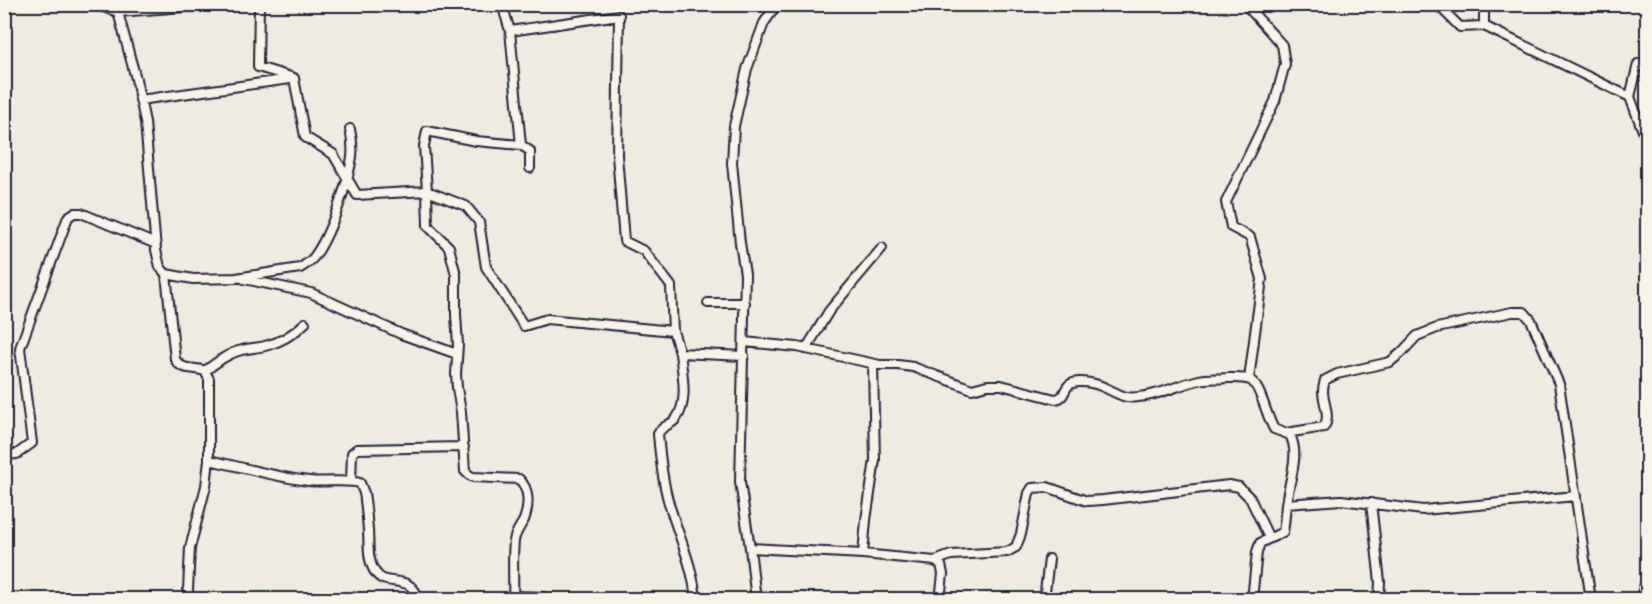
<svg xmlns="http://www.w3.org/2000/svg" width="1652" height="604" font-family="Mynerve,sans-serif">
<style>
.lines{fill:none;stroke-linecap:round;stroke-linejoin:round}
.street-casing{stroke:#22223b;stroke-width:12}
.street{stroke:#f7f3e8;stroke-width:8}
</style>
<rect width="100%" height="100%" fill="#eeebe1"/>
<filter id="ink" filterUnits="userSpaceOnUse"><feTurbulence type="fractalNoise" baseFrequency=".0167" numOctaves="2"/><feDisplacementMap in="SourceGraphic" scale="12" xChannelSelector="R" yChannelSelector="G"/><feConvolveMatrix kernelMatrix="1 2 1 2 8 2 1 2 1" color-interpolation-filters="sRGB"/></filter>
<g filter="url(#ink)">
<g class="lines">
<defs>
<path id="street" d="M 94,4 L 118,12 L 225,4
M 118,4 L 118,12 L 136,79 L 145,122 L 156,250 L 160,267 L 166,274 L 175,359 C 181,371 194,367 205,371 L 209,379 L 209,460 L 206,486 L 190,548 L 188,590 L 189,600
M 259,4 L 258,67 L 294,78 L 305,137 L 333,154 L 357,195 L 427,191 L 428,226 L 449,247 L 456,275 L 456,315 L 458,345 L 456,374 L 457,388 L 461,412 L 465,471 L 469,475 L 473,477 L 519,479 C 530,489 529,507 524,520 C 520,527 515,533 514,541 C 512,560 514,580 513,600
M 502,4 L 510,31
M 1245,4 L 1282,45 L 1285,64 L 1275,101 L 1226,202 L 1231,227 L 1250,237 L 1262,279 L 1249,379
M 1437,4 L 1460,27 L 1484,26 L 1630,97
M 1484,26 L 1484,4
M 1648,62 L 1638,64 L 1630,97 L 1648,144
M 140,100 L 290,79
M 521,145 L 510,31 L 619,15 L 617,155 L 624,241 L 644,251 L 671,286 L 673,331
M 530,168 L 530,151 L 521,145 L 476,141 L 427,131 L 424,146 L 427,191 L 466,206 L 479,222 L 486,267 L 524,326 L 547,319 L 673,331 L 680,353
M 166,274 L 193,279 L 236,278 L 300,268 C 305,265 310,262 314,257 C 330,236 348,183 352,157 C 353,147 352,138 350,129
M 244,279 L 311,293 L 401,334 L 457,354
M 708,303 L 745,303
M 744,342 L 797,347 L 880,365 L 898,365 L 913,367 L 972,389 L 987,385 L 1001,385 L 1055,399 C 1069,398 1060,383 1079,382 C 1096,381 1108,390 1123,396 C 1130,399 1138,397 1146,396 C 1164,393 1181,384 1199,380 C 1208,378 1218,379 1227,378 C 1234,378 1243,377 1250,380 C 1260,384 1267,418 1274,429 L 1290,435 C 1300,454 1290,478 1287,498 C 1285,509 1285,521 1283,532 L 1260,543 L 1257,552 L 1252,600
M 806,349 L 829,311 L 882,248
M 205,371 C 216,363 228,353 242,350 C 249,348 257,348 265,346 C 281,342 293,335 305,323
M 1286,433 L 1324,427 C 1331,416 1323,403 1323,391 C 1323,387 1324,384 1325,380 L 1337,374 L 1390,362 L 1401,353 L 1417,336 L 1437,328 L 1512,312 L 1524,312 L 1531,320 L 1559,384 L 1591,600
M 4,455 L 17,454 L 32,443 L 20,348 L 68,217 L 74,213 L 81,213 L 156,244
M 209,460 C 242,467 275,477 309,481 C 324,483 347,479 360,483 L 364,493 C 366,505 367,518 368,530 C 369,544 367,560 375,572 C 386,590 409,570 419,600
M 351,481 L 352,453 L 357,449 L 464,447
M 1371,503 L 1380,582 L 1379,600
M 1286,504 L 1341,500 L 1423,510 L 1576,496
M 750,548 L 863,554 L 935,561 L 941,565 L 943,574 L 940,600
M 863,554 L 866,520 L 875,460 L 873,364
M 935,561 L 951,555 L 1007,552 L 1016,547 L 1021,534 L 1029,493 L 1032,488 L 1047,487 L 1087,501 L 1103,500 L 1229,485 L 1239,487 L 1250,498 L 1269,538
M 513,596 L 543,597 L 550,600
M 90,600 L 95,600
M 696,600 C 693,564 677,533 668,500 C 662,479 660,456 658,434 C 662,425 670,426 676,419 C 689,401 682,373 680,353 L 744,356
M 756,600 L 750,548 L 740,482 L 745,274 L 740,243 L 732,163 L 734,126 L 747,69 L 764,23 L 777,4
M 1044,600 L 1049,559
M 1640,600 L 1648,575"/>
</defs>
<!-- street casing -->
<use href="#street" class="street-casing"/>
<!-- street -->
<use href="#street" class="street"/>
</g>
</g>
<!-- margin -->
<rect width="1652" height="604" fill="none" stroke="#f7f3e8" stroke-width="24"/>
<rect x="12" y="12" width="1628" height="580" fill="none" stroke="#22223b" stroke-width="2" filter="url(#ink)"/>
</svg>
